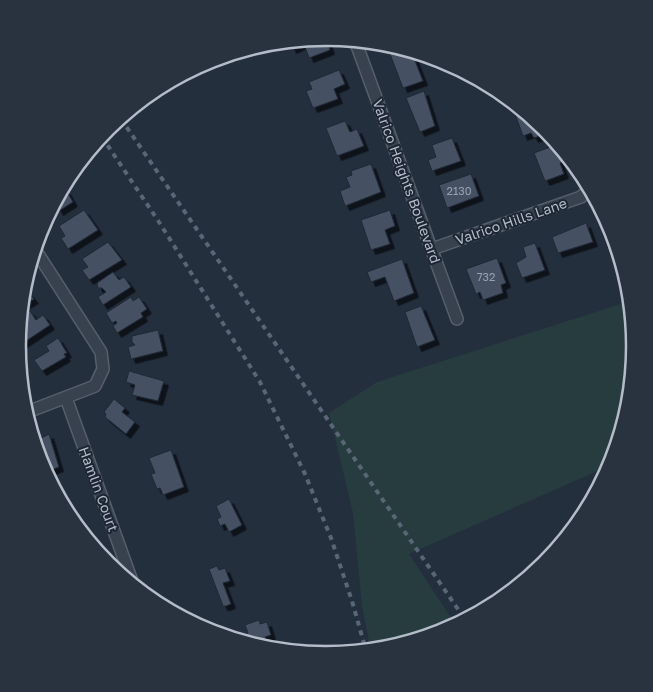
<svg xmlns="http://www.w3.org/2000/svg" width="653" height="692" font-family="'Golos Text',sans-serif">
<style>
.green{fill:#263c3f}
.building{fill:#455162;stroke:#1f2835;filter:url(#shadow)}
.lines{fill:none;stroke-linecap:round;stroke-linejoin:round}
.street-casing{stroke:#565f6c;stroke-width:14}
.street{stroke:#38414e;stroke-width:11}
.rail{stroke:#5a6575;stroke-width:4;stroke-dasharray:5 5;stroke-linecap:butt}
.labels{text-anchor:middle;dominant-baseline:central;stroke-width:4;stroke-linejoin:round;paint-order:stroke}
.number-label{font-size:11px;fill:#98a1af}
.street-label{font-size:14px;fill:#b4bcc9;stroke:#1d2633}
.rim{fill:none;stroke:#b4bcc9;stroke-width:2.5}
</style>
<defs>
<filter id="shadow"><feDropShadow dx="4.5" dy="4.5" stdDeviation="0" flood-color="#0009"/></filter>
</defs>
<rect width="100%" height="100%" fill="#242f3e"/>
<!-- green -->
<path class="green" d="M 627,302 L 635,346 L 611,465 L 409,554 L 455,624 L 444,632 L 370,646 L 362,606 L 353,513 L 329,413 L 377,382 Z"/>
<!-- building -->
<path class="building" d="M 326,37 L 330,50 L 309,58 L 304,44 L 292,49 L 290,44 Z
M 398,51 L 420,56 L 414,58 L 423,81 L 403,88 L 390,54 Z
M 339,70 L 345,84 L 334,89 L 338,99 L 313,108 L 306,91 L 312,89 L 309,82 Z
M 424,91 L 435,126 L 420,132 L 406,98 Z
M 518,109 L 545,128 L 549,133 L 534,138 L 531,133 L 523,136 L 514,111 Z
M 345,121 L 350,132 L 357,129 L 364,146 L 337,156 L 326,128 Z
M 452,138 L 461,161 L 432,171 L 428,160 L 436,157 L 432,145 Z
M 556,145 L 567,160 L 560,163 L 564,174 L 545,181 L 534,153 Z
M 371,164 L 381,192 L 345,206 L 340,191 L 350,187 L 346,177 L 352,175 L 351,171 Z
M 471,174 L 479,196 L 447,208 L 439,185 Z
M 66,190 L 73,202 L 59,211 L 56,206 Z
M 84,210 L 98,230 L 68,249 L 61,238 L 65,236 L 59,226 Z
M 390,210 L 395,226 L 385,230 L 390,244 L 371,250 L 361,220 Z
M 606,218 L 612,228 L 617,255 L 611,257 L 598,221 Z
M 586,223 L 593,242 L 558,253 L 552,237 Z
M 108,242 L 122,260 L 89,280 L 82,270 L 88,267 L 82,259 Z
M 535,243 L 545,270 L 522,278 L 516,263 L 526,257 L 523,247 Z
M 497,258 L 506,283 L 501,285 L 503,293 L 483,300 L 480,292 L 476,294 L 466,269 Z
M 402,259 L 414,293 L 394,301 L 385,277 L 371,282 L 367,272 Z
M 113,272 L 119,280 L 124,277 L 131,287 L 103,305 L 98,297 L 106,292 L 102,288 L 98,288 L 97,283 Z
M 28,292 L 34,299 L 26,304 Z
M 131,297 L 133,301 L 139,297 L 147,309 L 141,313 L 143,317 L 117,333 L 113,326 L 117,323 L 116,321 L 112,323 L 106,313 Z
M 421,306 L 435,340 L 417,347 L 405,312 Z
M 30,311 L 36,320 L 43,315 L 50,325 L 20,345 L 18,341 L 24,315 Z
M 158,330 L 163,351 L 131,359 L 128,347 L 135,345 L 132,342 L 132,336 Z
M 58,338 L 67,353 L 64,354 L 66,357 L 42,371 L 34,360 L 49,351 L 46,346 Z
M 129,371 L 164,381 L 158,401 L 132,395 L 135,385 L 126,382 Z
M 114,399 L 125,408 L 122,412 L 135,422 L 126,434 L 105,417 L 106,414 L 104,412 Z
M 49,434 L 59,467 L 46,472 L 41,464 L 36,441 Z
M 171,450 L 184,487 L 163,495 L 160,488 L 157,489 L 151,474 L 155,473 L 149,458 Z
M 229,499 L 242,525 L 229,532 L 225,524 L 220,526 L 217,519 L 221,517 L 216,506 Z
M 217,566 L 219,570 L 225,568 L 230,581 L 223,583 L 231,604 L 226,606 L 223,606 L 209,569 Z
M 259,620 L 260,624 L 267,622 L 271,635 L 265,637 L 267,643 L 245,639 L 244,635 L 248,633 L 245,625 Z"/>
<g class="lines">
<defs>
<path id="street" d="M 356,43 L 457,319
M 432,249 L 581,197 L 587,191
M 66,398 L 132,581
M 30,411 L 95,386 L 103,369 L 101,352 L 36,251"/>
</defs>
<!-- street casing -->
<use href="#street" class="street-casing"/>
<!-- street -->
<use href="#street" class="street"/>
<!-- rail -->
<path class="rail" d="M 121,119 L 464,618
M 102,137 L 159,222 L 260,382 L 305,474 L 331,538 L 352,601 L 365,647"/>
</g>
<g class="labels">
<!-- number labels -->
<g class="number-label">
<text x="459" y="190">2130</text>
<text x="486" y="276">732</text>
</g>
<!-- street labels -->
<g class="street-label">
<text transform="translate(407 181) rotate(70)">Valrico Heights Boulevard</text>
<text transform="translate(511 221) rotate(-19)">Valrico Hills Lane</text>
<text transform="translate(99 489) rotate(70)">Hamlin Court</text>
</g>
</g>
<!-- crop -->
<path d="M0 0H653V692H0ZM26 346a300 300 0 1 1 600 0a300 300 0 1 1-600 0Z" fill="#29323f" fill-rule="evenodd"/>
<path class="rim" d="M26 346a300 300 0 1 1 600 0a300 300 0 1 1-600 0Z"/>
</svg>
